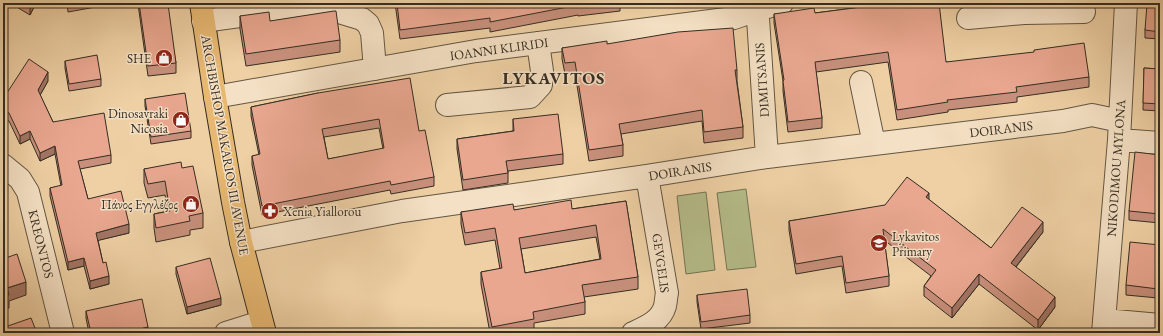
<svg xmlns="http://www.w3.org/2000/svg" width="1163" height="336" font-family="'EB Garamond',serif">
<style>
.green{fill:#b4bc89;stroke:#747456}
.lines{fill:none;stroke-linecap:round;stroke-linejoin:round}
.minor-casing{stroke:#635642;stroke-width:24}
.major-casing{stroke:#352d22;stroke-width:24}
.minor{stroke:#f4e0c4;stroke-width:22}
.major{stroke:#e7b872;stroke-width:22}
.wall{fill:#c8907c;stroke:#352d22;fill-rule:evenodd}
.shaded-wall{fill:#a37565;stroke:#352d22}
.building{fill:#e9a790;stroke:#352d22;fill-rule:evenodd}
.labels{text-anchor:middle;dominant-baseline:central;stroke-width:3;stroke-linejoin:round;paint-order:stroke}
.street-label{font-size:13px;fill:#352d22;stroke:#f4e0c4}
.poi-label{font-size:13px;fill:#352d22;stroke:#f4e0c4;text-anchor:end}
.district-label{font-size:17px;font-weight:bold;letter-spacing:1px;fill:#352d22;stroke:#f4e0c4}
</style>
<rect width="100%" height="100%" fill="#eed0a4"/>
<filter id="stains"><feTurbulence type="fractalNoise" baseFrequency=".005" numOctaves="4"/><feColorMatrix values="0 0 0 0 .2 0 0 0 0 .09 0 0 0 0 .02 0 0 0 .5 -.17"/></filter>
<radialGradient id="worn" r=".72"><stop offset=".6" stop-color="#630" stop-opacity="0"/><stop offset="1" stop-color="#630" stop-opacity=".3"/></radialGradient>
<!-- green -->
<path class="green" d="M 746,189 L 756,267 L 727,270 L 717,193 Z
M 706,192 L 715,270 L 686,274 L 677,196 Z"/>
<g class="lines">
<defs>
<path id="minor" d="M 757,3 L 767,157
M 968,18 L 1024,13 L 1084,12
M 203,21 L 314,6 L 329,9 L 362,19 L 368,24 L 372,33 L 375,69
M 861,82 L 874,144
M 215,97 L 476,51 L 734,18 L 757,10 L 782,3
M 447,105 L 530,97 L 541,85 L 542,71 L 538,43
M 1119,140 L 1160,143
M 3,165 L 20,179 L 28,192 L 63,333
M 241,242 L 402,211 L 647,176 L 767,157 L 1014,127 L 1063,121 L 1092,115 L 1120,121
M 1104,320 L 1160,325
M 226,333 L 261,322
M 633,333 C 646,327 661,321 665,306 C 666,302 666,297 667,293 L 647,176
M 1103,333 L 1119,140 L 1126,3"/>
<path id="major" d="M 201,3 L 215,97 L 233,202 L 241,242 L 265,333"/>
</defs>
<!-- minor casing -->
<use href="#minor" class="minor-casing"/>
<!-- major casing -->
<use href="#major" class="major-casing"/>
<!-- minor -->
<use href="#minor" class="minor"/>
<!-- major -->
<use href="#major" class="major"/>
</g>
<!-- wall -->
<path class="wall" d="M 10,3 L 36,3 L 30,15 Z
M 67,3 L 118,3 L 68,12 Z
M 123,3 L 165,3 L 176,63 L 176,73 L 148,76 L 138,4 L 123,7 Z
M 395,3 L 620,3 L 620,11 L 578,16 L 578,15 L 490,32 L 490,28 L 400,39 Z
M 884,3 L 946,62 L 1089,77 L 1089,87 L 1017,97 L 1017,102 L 948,110 L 948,112 L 897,120 L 888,62 L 816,72 L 822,118 L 822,128 L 788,132 L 783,91 L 783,81 L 774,23 L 774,14 L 815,13 L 884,4 Z
M 1160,3 L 1160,39 L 1145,38 L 1145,30 L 1152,4 Z
M 240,16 L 270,21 L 340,40 L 340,52 L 246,66 L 240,29 Z
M 607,44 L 737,70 L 737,81 L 743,127 L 743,138 L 704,143 L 702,121 L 621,134 L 623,145 L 623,156 L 589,161 L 575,73 L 565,74 L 562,59 L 562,48 Z
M 65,61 L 101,79 L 101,86 L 69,91 L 65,68 Z
M 1144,68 L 1160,69 L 1160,111 L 1143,110 Z
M 48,81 L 40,95 L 53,122 L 111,155 L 111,163 L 80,169 L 88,199 L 129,233 L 98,240 L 103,263 L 109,284 L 90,289 L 84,266 L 68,270 L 50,196 L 50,188 L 61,186 L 55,154 L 40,161 L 30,139 L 20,144 L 9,121 L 3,117 L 3,99 Z
M 318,93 L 419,131 L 434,177 L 434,186 L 391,194 L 390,190 L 262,215 L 252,165 L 252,156 L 259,155 L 251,116 L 251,107 ZM 379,128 L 383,149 L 328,159 L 324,137 Z
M 145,99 L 191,131 L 191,138 L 151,144 L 145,106 Z
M 513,119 L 563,154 L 563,164 L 508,171 L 508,183 L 463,190 L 457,149 L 457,139 L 513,131 Z
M 1160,155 L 1160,223 L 1129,220 L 1129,211 Z
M 182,168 L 203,213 L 203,228 L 190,230 L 190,235 L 156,242 L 154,228 L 154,214 L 168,211 L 165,195 L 148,198 L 144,183 L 144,169 Z
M 929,200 L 991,248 L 1043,232 L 1016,267 L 1055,307 L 1038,330 L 979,284 L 952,318 L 924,296 L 924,286 L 931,276 L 884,240 L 889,276 L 889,286 L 846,293 L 842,266 L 796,274 L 789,230 L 789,221 Z
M 626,201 L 638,277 L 638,289 L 584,297 L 585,302 L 585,314 L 534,323 L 534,331 L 523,333 L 490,333 L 481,284 L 481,272 L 500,269 L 495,240 L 465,245 L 461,224 L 461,212 L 514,210 L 572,209 ZM 596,237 L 600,259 L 525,273 L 521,249 Z
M 1160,245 L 1158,298 L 1126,295 L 1126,285 Z
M 176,267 L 221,305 L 187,314 L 176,274 Z
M 697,295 L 750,315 L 750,323 L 701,329 L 697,302 Z
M 86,311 L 148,333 L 89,333 L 86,318 Z
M 5,327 L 37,333 L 5,333 Z"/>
<!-- shaded-wall -->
<path class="shaded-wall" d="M 31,3 L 36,3 L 30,15 L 30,5 Z
M 48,72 L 48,81 L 38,99 L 38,90 Z
M 30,131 L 30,139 L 20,144 L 20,136 Z
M 55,146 L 55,154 L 40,161 L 40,153 Z
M 929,193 L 929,203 L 926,197 Z
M 1043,222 L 1043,232 L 1011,273 L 1011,263 Z
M 129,224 L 129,233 L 96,241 L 96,233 Z
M 84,258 L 84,266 L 68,270 L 68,262 Z
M 1160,268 L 1160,278 L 1158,298 L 1158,289 Z
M 979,274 L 979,284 L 952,318 L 952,308 Z
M 109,276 L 109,284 L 90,289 L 90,281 Z
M 26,282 L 26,295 L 9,301 L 9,308 L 3,310 L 3,297 L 7,288 Z
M 1055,297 L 1055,307 L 1038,330 L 1038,320 Z
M 221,298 L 221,305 L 187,314 L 187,307 Z
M 148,327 L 148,333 L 122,333 Z"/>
<!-- building -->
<path class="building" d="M 26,3 L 31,3 L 30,5 Z
M 139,3 L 165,3 L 165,5 L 168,4 L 176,63 L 148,66 Z
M 397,3 L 608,3 L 578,6 L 578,5 L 490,22 L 490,18 L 400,30 Z
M 885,3 L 939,3 L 946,62 L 1034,52 L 1034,50 L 1084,43 L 1089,77 L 1016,87 L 1017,92 L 947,100 L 948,102 L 897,110 L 888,52 L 815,62 L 822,118 L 788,122 L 783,81 L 784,80 L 774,14 L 814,8 L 815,13 L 885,4 Z
M 1152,3 L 1160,3 L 1160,32 L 1145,30 L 1147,4 L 1152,4 Z
M 334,11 L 336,11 L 340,40 L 246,54 L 240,16 L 269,12 L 270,21 Z
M 733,28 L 737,70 L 735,70 L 743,127 L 704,132 L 702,110 L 619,124 L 623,145 L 589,150 L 575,62 L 565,63 L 562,48 L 607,41 L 607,44 L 678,32 Z
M 97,55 L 101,79 L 69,84 L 65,61 Z
M 29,59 L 48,72 L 38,90 L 53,122 L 104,113 L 111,155 L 78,161 L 88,199 L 121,191 L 129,224 L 96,233 L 103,263 L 106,262 L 109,276 L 90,281 L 84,258 L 68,262 L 50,188 L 62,185 L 55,146 L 40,153 L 30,131 L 20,136 L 9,113 L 3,109 L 3,99 Z
M 1144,68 L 1160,69 L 1160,104 L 1143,103 Z
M 410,78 L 419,131 L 425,130 L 434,177 L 391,185 L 390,181 L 262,206 L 252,156 L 260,154 L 251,107 L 318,93 ZM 379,119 L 384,148 L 328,159 L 322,129 Z
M 185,93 L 191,131 L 151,137 L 145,99 Z
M 558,114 L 563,154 L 506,161 L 508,173 L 463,180 L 457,139 L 514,131 L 513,119 Z
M 1135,152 L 1160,155 L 1160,214 L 1129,211 Z
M 181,162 L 182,168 L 193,166 L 203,213 L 189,216 L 190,221 L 156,228 L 154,214 L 170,211 L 165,181 L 148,184 L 144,169 Z
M 907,177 L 929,193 L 926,197 L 991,248 L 1022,207 L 1043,222 L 1011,263 L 1055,297 L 1038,320 L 979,274 L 952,308 L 924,286 L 936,270 L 883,229 L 889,276 L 846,283 L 842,256 L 796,264 L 789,221 L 885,205 Z
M 571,200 L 572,209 L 626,201 L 638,277 L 582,285 L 585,302 L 533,312 L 534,319 L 492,327 L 481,272 L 502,268 L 495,228 L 465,233 L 461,212 L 513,204 L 514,210 ZM 596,225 L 601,259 L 525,273 L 519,238 Z
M 1130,242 L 1160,245 L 1160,268 L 1158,289 L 1126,285 Z
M 17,254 L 26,282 L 7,288 L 9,295 L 3,297 L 3,259 Z
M 210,258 L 221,298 L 187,307 L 176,267 Z
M 747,289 L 750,315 L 701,322 L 697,295 Z
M 142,299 L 148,327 L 122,333 L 91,333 L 86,311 Z
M 31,318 L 37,333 L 7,333 L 5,327 Z"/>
<!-- icons -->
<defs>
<symbol id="shop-disc" viewBox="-11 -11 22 22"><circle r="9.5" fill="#8f2418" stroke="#f4e0c4"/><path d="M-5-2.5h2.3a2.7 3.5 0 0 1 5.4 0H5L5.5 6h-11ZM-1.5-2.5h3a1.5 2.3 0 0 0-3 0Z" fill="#fff"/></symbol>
<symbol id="pharmacy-disc" viewBox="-11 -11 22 22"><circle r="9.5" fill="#8f2418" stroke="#f4e0c4"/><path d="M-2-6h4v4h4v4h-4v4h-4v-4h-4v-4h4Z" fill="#fff"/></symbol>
<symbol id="school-disc" viewBox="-11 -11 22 22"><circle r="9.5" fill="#8f2418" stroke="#f4e0c4"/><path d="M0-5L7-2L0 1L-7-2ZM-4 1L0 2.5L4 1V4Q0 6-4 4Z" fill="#fff"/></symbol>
</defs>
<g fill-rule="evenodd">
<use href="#shop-disc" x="154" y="48" width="20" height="20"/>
<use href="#shop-disc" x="171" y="110" width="20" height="20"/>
<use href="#shop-disc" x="181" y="194" width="20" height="20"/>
<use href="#pharmacy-disc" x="260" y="201" width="20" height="20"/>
<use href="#school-disc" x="869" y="233" width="20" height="20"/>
</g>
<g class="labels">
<!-- street labels -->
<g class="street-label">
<text transform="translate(499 49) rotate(-8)">IOANNI KLIRIDI</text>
<text transform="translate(762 80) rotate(-94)">DIMITSANIS</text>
<text transform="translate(1001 129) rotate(-7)">DOIRANIS</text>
<text transform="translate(225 145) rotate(80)">ARCHBISHOP MAKARIOS III AVENUE</text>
<text transform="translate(1116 168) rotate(-86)">NIKODIMOU MYLONA</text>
<text transform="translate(680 171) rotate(-9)">DOIRANIS</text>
<text transform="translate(41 244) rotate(76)">KREONTOS</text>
<text transform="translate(661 263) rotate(82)">GEVGELIS</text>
</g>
<!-- poi labels -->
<g class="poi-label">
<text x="151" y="58">SHE</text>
<text x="168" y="113">Dinosavraki<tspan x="168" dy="15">Nicosia</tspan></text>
<text x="178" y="204">Πάνος Εγγλέζος</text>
<text x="283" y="211" text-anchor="start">Xenia Yiallorou</text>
<text x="892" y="236" text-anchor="start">Lykavitos<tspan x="892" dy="15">Primary</tspan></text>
</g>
<!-- district labels -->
<g class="district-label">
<text x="554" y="78">LYKAVITOS</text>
</g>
</g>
<!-- margin -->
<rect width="1163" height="336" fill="none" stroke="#eed0a4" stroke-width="16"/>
<rect x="4" y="4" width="1155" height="328" fill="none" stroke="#352d22" stroke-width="2"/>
<rect x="8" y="8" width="1147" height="320" fill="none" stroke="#352d22"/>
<rect width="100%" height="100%" filter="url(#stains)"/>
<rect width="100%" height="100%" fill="url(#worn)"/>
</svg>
